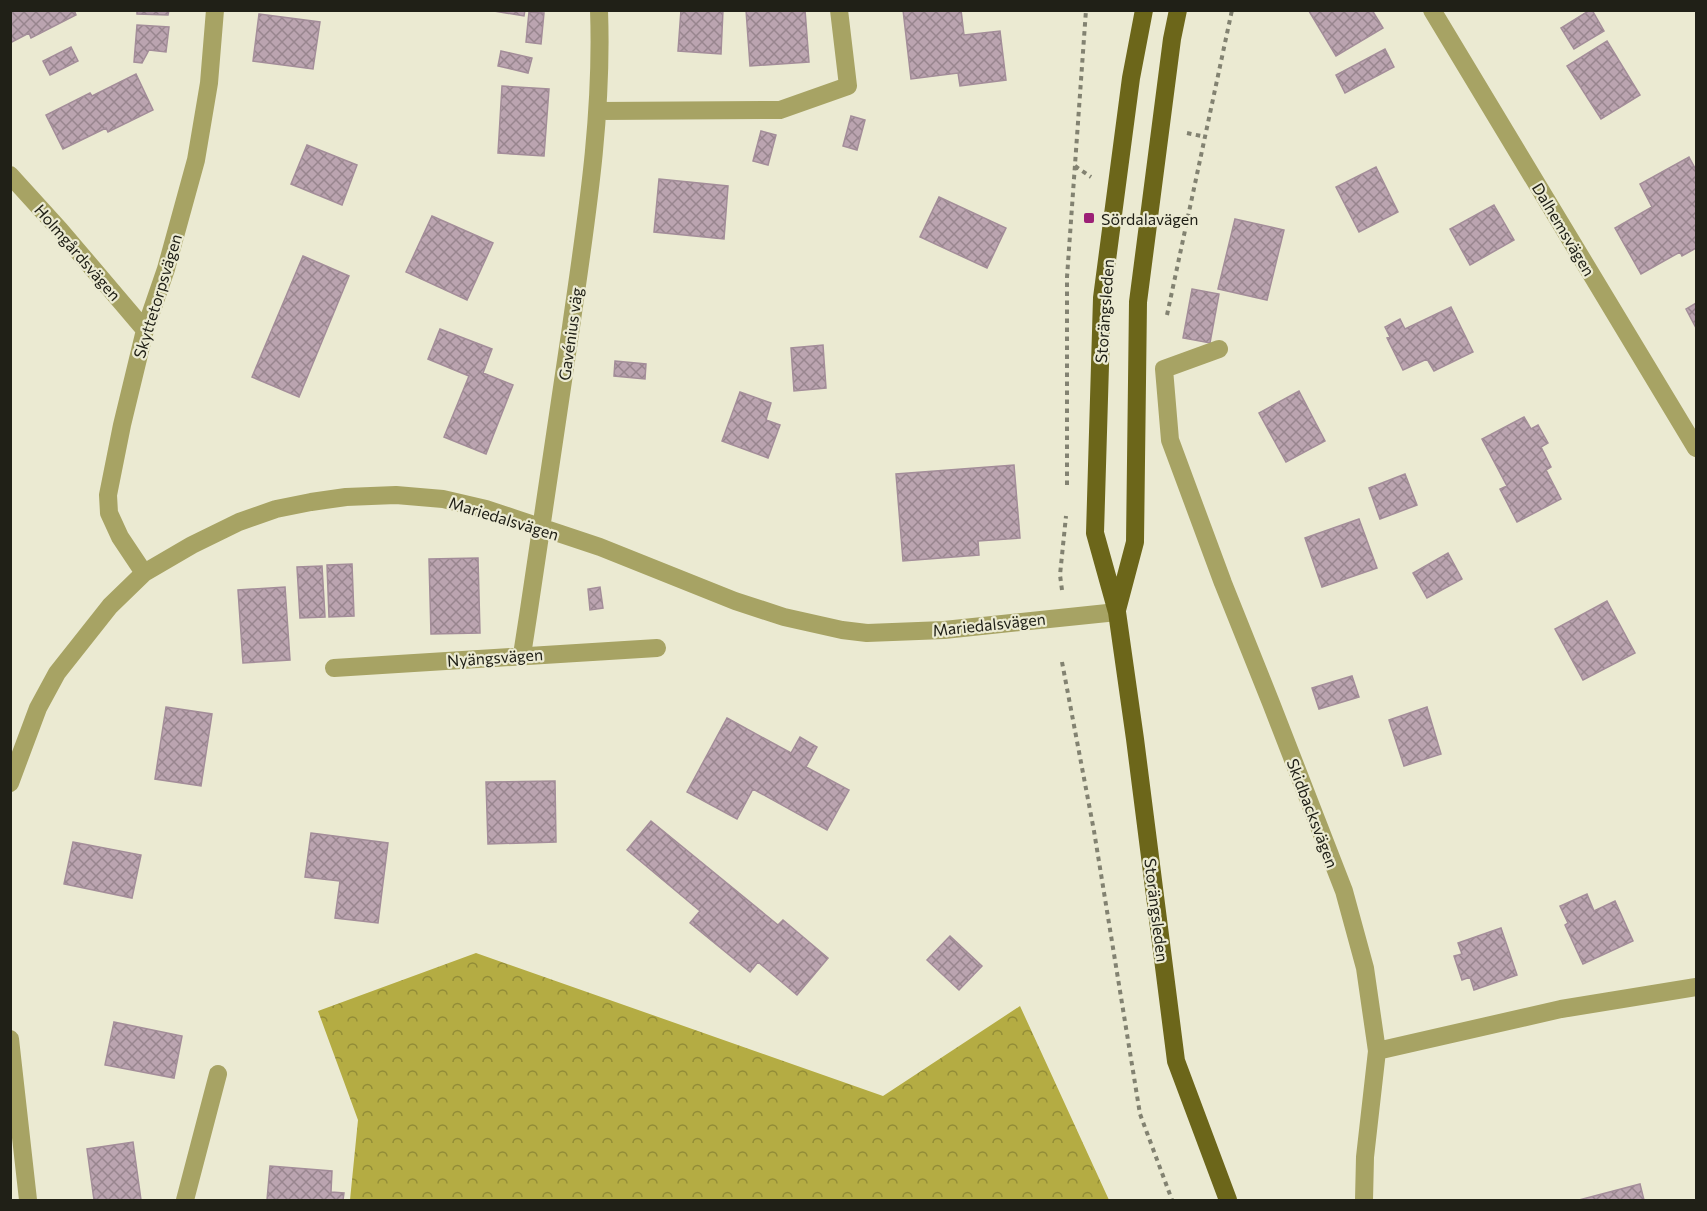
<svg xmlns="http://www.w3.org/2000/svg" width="1707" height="1211" font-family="Commissioner,sans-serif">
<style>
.forest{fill:url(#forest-crowns)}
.building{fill:url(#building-cross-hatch);stroke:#a38d99;stroke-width:1.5}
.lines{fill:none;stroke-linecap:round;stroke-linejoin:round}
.path{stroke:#828271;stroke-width:4;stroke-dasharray:4.5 4.5;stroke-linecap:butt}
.minor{stroke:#a7a364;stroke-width:18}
.major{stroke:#6c661a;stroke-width:18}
.poi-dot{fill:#9c2076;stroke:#ebead2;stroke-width:2}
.labels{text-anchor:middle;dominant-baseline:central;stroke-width:4.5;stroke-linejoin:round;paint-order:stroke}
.poi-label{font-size:16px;fill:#202017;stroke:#ebead2;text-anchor:start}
.street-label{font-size:16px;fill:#202017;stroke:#ebead2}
</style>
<defs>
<pattern id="forest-crowns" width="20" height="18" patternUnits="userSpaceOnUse" patternTransform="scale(1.5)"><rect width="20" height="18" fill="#b4ac43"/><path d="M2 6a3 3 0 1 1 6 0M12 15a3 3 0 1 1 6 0" fill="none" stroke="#928c37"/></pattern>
<pattern id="building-cross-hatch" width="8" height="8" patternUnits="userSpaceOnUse" patternTransform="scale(1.5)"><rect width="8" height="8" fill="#bba4b0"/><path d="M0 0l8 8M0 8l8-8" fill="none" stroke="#98858e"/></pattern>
</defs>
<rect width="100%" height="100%" fill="#ebead2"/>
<!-- forest -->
<path class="forest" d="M 476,953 L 883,1096 L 1020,1006 L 1109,1200 L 350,1200 L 358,1120 L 318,1011 Z"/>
<!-- building -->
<path class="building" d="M 10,10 L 74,10 L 76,15 L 31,38 L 29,33 L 10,43 Z
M 137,10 L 169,10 L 168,15 L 137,14 Z
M 488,10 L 525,10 L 524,16 Z
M 681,10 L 723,10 L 721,54 L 678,51 Z
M 746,10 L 805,10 L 809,62 L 750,66 Z
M 903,10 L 961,10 L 964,35 L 1000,31 L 1006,80 L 960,86 L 958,73 L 911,79 Z
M 1310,10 L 1372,10 L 1383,28 L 1336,56 L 1309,11 Z
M 1590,10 L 1592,10 L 1604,31 L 1574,49 L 1561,28 Z
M 529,12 L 544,13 L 541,44 L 526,42 Z
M 259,14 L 320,22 L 313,69 L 253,61 Z
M 137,25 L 169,27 L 166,52 L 149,50 L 142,63 L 134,62 Z
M 1607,41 L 1640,95 L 1601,119 L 1567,66 Z
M 71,47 L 78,61 L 50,75 L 43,61 Z
M 1385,49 L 1394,67 L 1345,93 L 1336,75 Z
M 501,51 L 532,58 L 528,73 L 498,66 Z
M 136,74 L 153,110 L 108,132 L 106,128 L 63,149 L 46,115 L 90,93 L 92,96 Z
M 502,86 L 549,89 L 544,156 L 498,153 Z
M 851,116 L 865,120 L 857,150 L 843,146 Z
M 761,131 L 776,135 L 768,165 L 753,161 Z
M 307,145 L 357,165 L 342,205 L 291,184 Z
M 1689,157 L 1696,170 L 1696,248 L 1682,256 L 1680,252 L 1641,274 L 1615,228 L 1652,207 L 1640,184 Z
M 1376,167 L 1398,212 L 1359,232 L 1336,187 Z
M 659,179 L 728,186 L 724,239 L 654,232 Z
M 939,197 L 1006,228 L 987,268 L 920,237 Z
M 1494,205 L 1514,240 L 1470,265 L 1450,229 Z
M 432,216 L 493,243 L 467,300 L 406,272 Z
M 1235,219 L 1284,230 L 1267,300 L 1218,289 Z
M 303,256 L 349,276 L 299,397 L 252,377 Z
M 1192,289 L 1219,294 L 1210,343 L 1183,338 Z
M 1696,303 L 1696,328 L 1686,309 Z
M 1451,307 L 1473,352 L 1434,371 L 1427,359 L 1403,370 L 1387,338 L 1390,337 L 1385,327 L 1400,319 L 1405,329 Z
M 440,329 L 492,349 L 483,373 L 513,385 L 486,454 L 444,437 L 469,376 L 428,359 Z
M 823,345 L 826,388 L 794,391 L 791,348 Z
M 615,361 L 646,364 L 645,379 L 614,376 Z
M 1299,391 L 1325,441 L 1286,462 L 1259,413 Z
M 740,392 L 771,403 L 766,420 L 780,425 L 768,458 L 722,441 Z
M 1524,417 L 1531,429 L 1538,425 L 1548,443 L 1541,447 L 1551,467 L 1546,470 L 1561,499 L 1517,522 L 1500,489 L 1507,486 L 1482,439 Z
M 1014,465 L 1020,538 L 978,541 L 979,555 L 903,561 L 896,474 Z
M 1405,474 L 1417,505 L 1380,519 L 1369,488 Z
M 1359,519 L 1377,568 L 1322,587 L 1305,538 Z
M 1448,553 L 1462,579 L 1427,598 L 1413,573 Z
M 478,558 L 480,633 L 431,634 L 429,559 Z
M 352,564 L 354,616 L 329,617 L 327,565 Z
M 322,566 L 325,617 L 300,618 L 297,567 Z
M 285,587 L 290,660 L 243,663 L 238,590 Z
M 600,587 L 603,608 L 590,610 L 588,589 Z
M 1607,601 L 1635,653 L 1583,680 L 1555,629 Z
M 1352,676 L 1359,697 L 1319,709 L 1312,688 Z
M 166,707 L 212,714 L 201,786 L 155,779 Z
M 1427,707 L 1441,754 L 1404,766 L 1389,720 Z
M 727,718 L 791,753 L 800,737 L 817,747 L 806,767 L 849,790 L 827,830 L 753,789 L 737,819 L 687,792 Z
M 555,781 L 556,842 L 488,844 L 486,782 Z
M 651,821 L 778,925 L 783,920 L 828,958 L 797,995 L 758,962 L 750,972 L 690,923 L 700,911 L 627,850 Z
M 311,833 L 388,843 L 378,923 L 335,918 L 340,881 L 305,877 Z
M 73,842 L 141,855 L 132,898 L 64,884 Z
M 1587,894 L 1594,911 L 1615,901 L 1633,941 L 1583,964 L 1565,925 L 1568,923 L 1560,906 Z
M 1501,928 L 1517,975 L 1474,990 L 1470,977 L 1462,980 L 1454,956 L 1462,954 L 1458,943 Z
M 950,936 L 982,966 L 959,990 L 927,960 Z
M 114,1022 L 182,1036 L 174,1078 L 105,1065 Z
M 133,1142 L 141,1200 L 94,1200 L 87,1149 Z
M 270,1166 L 332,1171 L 331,1192 L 344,1193 L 343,1200 L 267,1200 Z
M 1640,1184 L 1644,1200 L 1579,1200 Z"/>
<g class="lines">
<!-- path -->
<path class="path" d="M 1187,133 L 1206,137
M 1075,166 L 1091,177
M 1167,315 L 1232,10
M 1067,485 L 1067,277 L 1086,10
M 1062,590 L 1060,575 L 1066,516
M 1062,662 L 1094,831 L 1140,1114 L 1172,1200"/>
<!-- minor -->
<path class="minor" d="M 1432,10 L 1696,448
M 598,111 L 780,110 L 848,86 L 839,10
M 10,175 L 60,230 L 145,330
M 1219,349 L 1164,369 L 1170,440 L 1223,583 L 1271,703 L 1344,891 L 1365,968 L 1377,1051 L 1365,1157 L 1364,1200
M 144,573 L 120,537 L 109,513 L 108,495 L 122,425 L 145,330 L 166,269 L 196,160 L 209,83 L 215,10
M 522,655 C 539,546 555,437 571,327 C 586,221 603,118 599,10
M 334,668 L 657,648
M 10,783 L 38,708 L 57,673 L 110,606 L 144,573 L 192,545 L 239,522 L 276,509 L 311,502 L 346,497 L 396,495 L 443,499 L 486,509 L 600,547 L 735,601 L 784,617 L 842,630 L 867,633 L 944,630 L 1117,612
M 10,1039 L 28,1200
M 1377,1051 L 1561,1009 L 1696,987
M 185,1200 L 218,1074"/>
<!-- major -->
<path class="major" d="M 1144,10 L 1131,78 L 1102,298 L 1095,533 L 1117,612 L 1135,739 L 1176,1061 L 1228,1200
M 1117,610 L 1135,542 L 1138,302 L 1172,39 L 1178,10"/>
</g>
<!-- markers -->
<rect class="poi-dot" x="1083" y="212" width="12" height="12" rx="3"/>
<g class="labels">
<!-- poi labels -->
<g class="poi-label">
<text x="1101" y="218">Sördalavägen</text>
</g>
<!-- street labels -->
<g class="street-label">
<text transform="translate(1564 229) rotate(59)">Dalhemsvägen</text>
<text transform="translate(78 252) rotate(49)">Holmgårdsvägen</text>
<text transform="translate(157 296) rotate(-73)">Skyttetorpsvägen</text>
<text transform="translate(1104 311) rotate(-86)">Storängsleden</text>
<text transform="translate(570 334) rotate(-82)">Gavénius väg</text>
<text transform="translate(504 518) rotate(17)">Mariedalsvägen</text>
<text transform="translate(989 624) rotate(-6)">Mariedalsvägen</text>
<text transform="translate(495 657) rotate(-4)">Nyängsvägen</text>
<text transform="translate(1313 813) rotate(69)">Skidbacksvägen</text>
<text transform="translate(1157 910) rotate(83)">Storängsleden</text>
</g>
</g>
<!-- border -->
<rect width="1707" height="1211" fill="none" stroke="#202017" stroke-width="24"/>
</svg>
